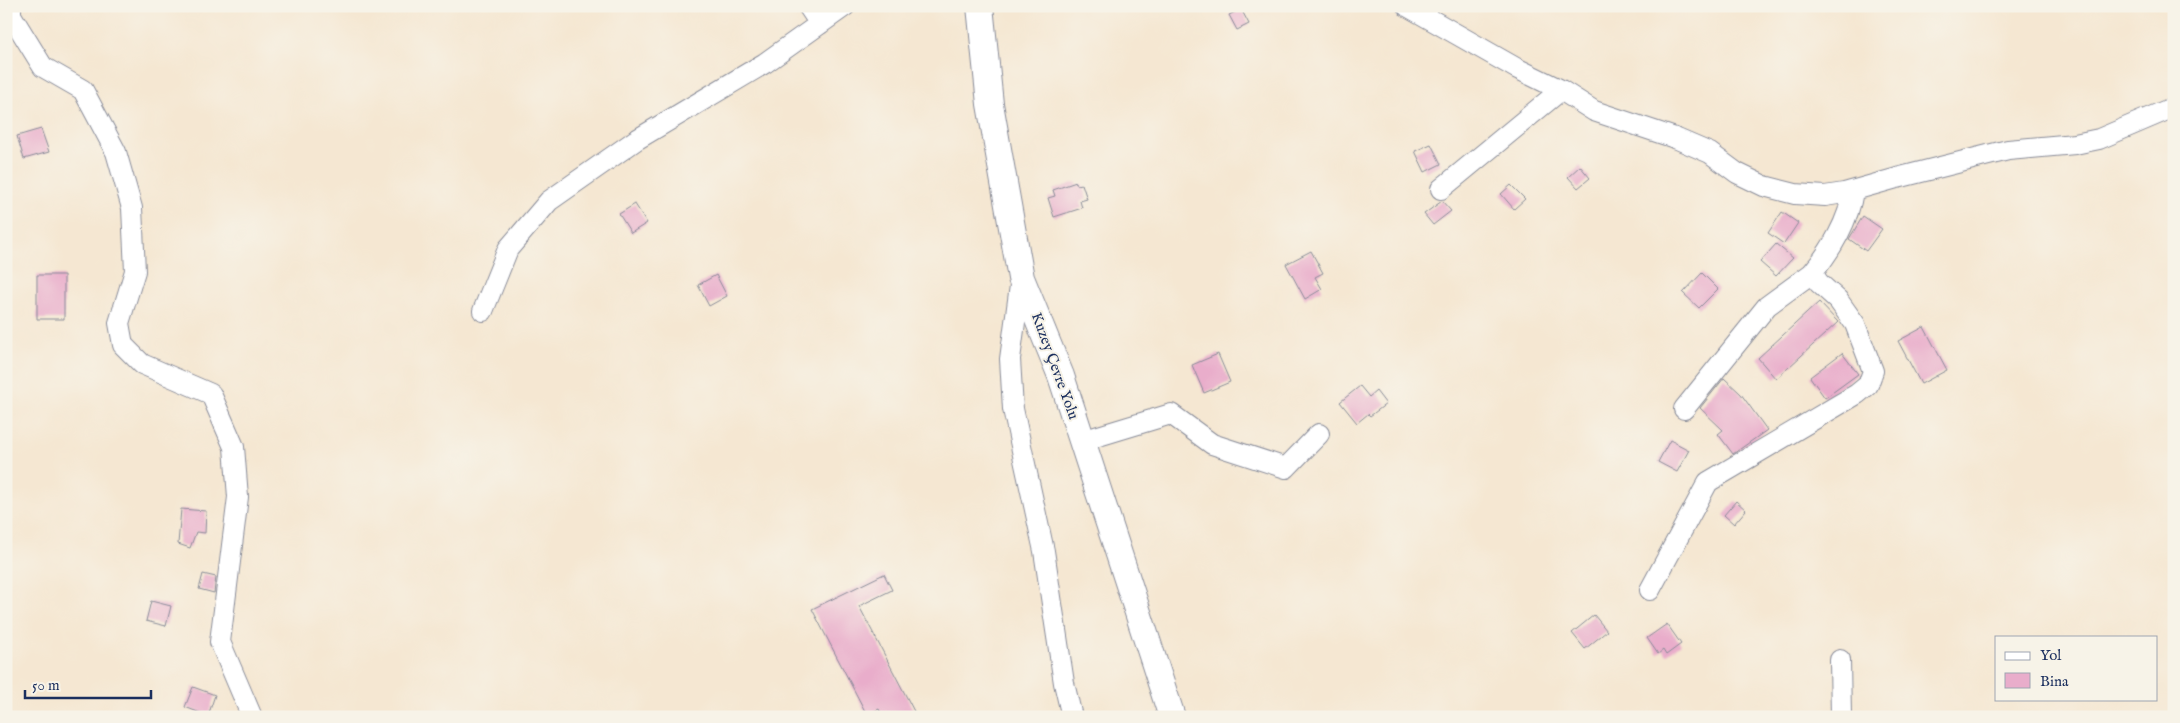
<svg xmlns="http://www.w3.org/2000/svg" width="2180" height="723" font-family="'IM FELL English',serif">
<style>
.building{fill:#e9adcb}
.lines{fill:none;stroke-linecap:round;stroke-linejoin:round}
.minor-casing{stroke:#888b98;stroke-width:22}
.major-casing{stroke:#888b98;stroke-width:28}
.minor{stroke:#fff;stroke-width:20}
.major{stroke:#fff;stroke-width:26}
.labels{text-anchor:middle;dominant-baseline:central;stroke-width:4;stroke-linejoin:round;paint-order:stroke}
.street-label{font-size:15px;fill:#1b2f5e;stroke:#f7f3e8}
</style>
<rect width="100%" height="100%" fill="#f7f3e8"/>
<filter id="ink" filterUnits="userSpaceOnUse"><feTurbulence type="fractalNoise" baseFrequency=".02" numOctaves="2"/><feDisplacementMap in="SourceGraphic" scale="10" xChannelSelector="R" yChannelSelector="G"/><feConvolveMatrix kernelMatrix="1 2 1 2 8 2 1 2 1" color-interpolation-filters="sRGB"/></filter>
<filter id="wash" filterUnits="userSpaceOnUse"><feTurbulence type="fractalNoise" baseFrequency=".0096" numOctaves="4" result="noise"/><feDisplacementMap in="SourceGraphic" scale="20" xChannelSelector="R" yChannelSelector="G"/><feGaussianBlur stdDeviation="1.12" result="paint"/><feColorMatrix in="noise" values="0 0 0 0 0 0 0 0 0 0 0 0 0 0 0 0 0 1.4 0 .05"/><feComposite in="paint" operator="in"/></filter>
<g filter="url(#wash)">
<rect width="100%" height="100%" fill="#f5e7d2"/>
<g id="blocks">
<!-- building -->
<path class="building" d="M 1241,9 L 1249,24 L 1237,30 L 1229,15 Z
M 41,129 L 49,152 L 24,159 L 17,136 Z
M 1431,144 L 1441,164 L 1425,172 L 1415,151 Z
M 1580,166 L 1590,178 L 1578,188 L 1568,177 Z
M 1076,182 L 1077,185 L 1082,184 L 1087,199 L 1080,201 L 1082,208 L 1054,217 L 1048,198 L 1055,196 L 1053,190 Z
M 1511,185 L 1525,199 L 1514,209 L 1501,194 Z
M 1442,201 L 1451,211 L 1433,225 L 1424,214 Z
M 635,204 L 647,223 L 631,233 L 619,214 Z
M 1782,212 L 1798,223 L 1784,244 L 1768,233 Z
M 1863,216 L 1882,229 L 1866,251 L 1849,239 Z
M 1776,244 L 1793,258 L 1776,276 L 1760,262 Z
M 1311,251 L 1323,273 L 1315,277 L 1322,289 L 1305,299 L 1286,264 Z
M 1702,273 L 1718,289 L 1699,308 L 1683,293 Z
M 37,275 L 64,275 L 64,319 L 37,319 Z
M 716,275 L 727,296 L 709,306 L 698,285 Z
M 1819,302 L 1838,322 L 1776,379 L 1758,358 Z
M 1924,327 L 1947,370 L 1921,384 L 1898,341 Z
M 1842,353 L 1858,374 L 1825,398 L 1810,377 Z
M 1218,354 L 1230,382 L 1204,393 L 1192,365 Z
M 1724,378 L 1741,394 L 1767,430 L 1733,454 L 1718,434 L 1723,430 L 1700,408 Z
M 1360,386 L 1369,397 L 1376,391 L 1386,404 L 1370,416 L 1368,414 L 1357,423 L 1340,402 Z
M 1670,440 L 1689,450 L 1677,472 L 1658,462 Z
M 1736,501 L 1746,510 L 1734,524 L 1724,515 Z
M 181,509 L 206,511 L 205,533 L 196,532 L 190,548 L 178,544 Z
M 203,574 L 216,577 L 214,593 L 199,589 Z
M 884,574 L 892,590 L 859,606 L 917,717 L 883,717 L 879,709 L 867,715 L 812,609 Z
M 151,601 L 171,606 L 166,626 L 146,621 Z
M 1594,615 L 1607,631 L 1585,649 L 1572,633 Z
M 1667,624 L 1681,644 L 1666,655 L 1663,650 L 1658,654 L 1647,638 Z
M 193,687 L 215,695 L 208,716 L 185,707 Z"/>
</g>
</g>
<g filter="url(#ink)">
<use href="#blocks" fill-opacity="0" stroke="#888b98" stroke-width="1"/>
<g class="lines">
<defs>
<path id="minor" d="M 11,6 L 11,15 L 43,67 L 83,90 L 116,152 L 132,208 L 135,271 L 119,323 L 123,345 L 142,364 L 211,394 L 234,447 L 238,497 L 220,642 L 252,717
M 808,6 L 820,24
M 1407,6 L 1516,68 L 1561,90 L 1594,111 L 1675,138 L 1710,153 L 1737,173 L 1764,186 L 1795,194 L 1825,196 L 1844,193 L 1897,178 L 2008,150 L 2075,144 L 2099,139 L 2174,107
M 1441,189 L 1561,90
M 1021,278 L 1010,359 L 1013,409 L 1044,551 L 1064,683 L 1072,717
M 483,311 L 508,249 L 549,201 L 636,140 L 765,63 L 845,6
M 1684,409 L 1767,306 L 1812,273
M 1082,441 L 1171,414 L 1212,444 L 1286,468 L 1319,434
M 1650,590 L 1708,482 L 1857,394 L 1868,385 L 1873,371 L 1855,324 L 1838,300 L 1819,283 L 1812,273 C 1831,251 1849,220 1853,191
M 1840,660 L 1841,717"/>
<path id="major" d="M 980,6 L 990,104 L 1021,278 L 1061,376 L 1172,717"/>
</defs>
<!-- minor casing -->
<use href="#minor" class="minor-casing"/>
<!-- major casing -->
<use href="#major" class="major-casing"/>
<!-- minor -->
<use href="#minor" class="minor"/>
<!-- major -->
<use href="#major" class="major"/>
</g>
</g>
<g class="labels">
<!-- street labels -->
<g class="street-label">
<text transform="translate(1055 366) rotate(70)">Kuzey Çevre Yolu</text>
</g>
</g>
<!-- margin -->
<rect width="2180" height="723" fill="none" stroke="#f7f3e8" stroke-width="25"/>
<!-- legend -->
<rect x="1995" y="636" width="162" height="65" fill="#f7f3e8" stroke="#9fa5b1"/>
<rect x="2005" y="652" width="25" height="8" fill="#ffffff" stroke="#9fa5b1"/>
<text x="2040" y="660" font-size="15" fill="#1b2f5e">Yol</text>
<rect x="2005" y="673" width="25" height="15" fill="#e9adcb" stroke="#9fa5b1"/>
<text x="2040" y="686" font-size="15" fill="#1b2f5e">Bina</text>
<!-- scale -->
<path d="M25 690v8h126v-8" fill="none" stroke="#1b2f5e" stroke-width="2.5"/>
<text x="32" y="690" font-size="15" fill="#1b2f5e" stroke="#f7f3e8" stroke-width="4" paint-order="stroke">50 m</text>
</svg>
